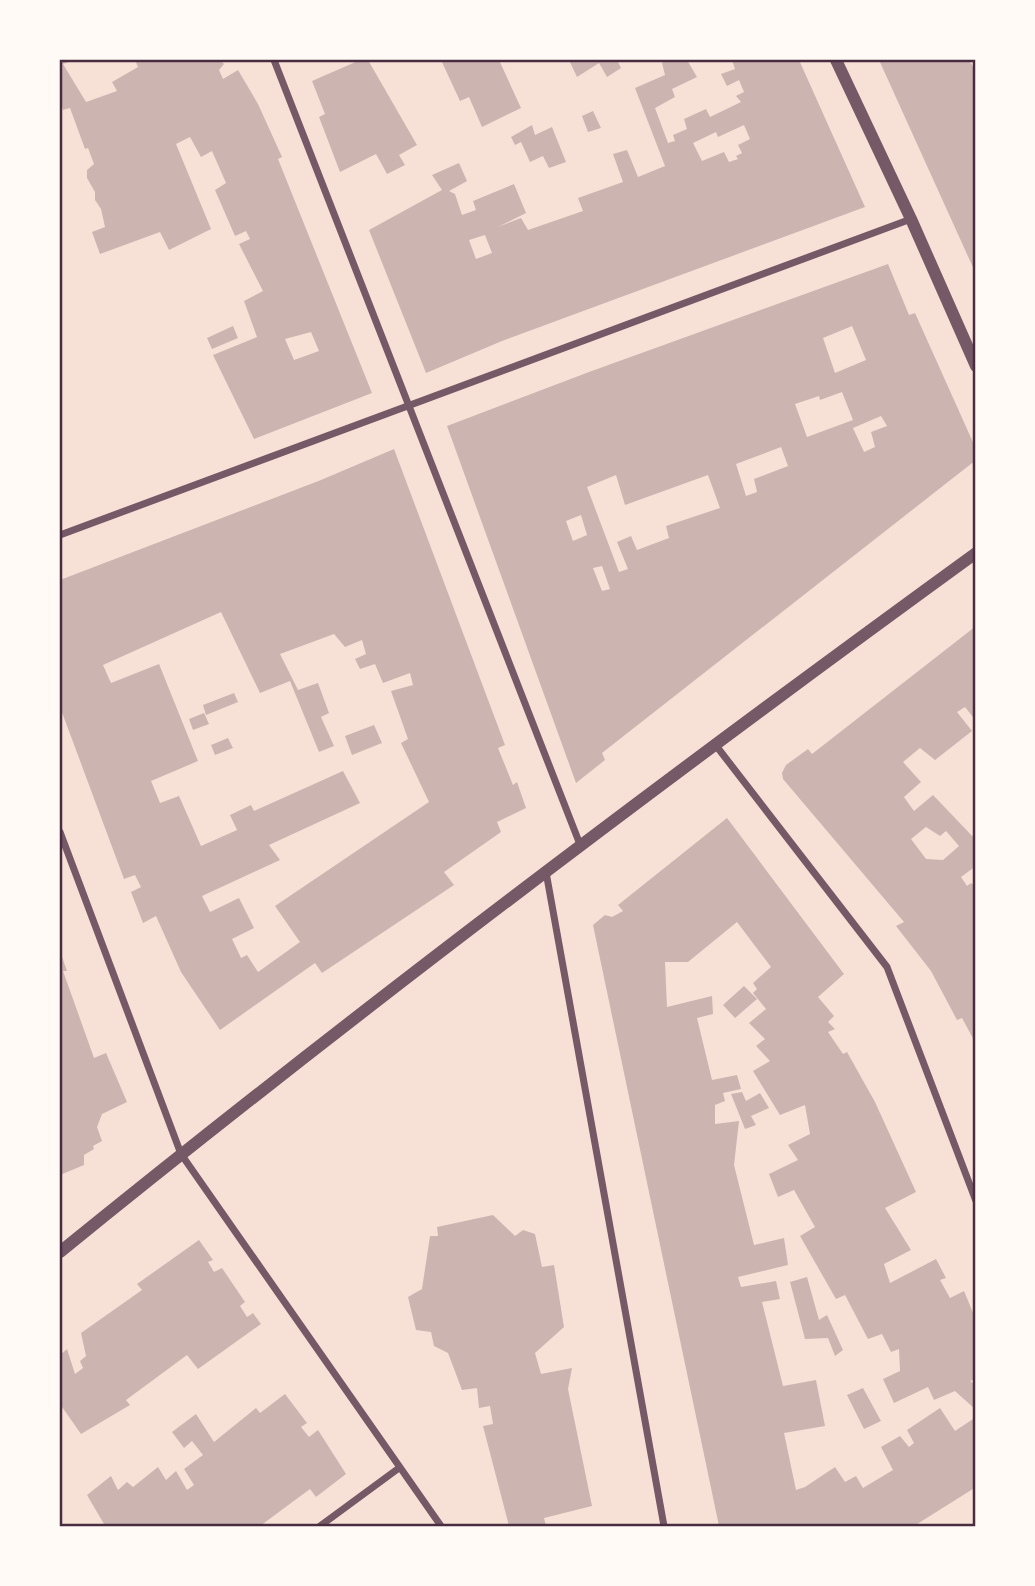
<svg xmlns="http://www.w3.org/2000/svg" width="1035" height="1586" font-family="Poppins,sans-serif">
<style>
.building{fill:#ccb4b1;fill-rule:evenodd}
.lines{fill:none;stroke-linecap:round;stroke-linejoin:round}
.minor{stroke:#755966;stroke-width:7}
.tertiary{stroke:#755966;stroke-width:12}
.neatline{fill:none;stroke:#4a2c40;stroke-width:2.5}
</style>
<rect width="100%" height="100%" fill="#f7e1d7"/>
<!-- building -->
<path class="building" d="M 60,60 L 75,60 L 63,64 L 86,102 L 117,91 L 112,82 L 138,67 L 135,60 L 220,60 L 224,64 L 219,70 L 223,79 L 238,70 L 258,104 L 282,157 L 278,159 L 372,393 L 254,439 L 213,355 L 257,337 L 244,301 L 263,291 L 239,244 L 250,239 L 246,231 L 235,236 L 215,190 L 226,183 L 212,151 L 201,157 L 190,137 L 176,144 L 211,229 L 169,250 L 160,232 L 100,254 L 92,232 L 105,227 L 101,209 L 95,200 L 95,192 L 87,178 L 87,170 L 94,164 L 88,148 L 85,149 L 70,108 L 63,110 L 60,100 ZM 311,332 L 319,351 L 294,360 L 285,339 Z
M 360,60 L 368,60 L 417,145 L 399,155 L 405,165 L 387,174 L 376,154 L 340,172 L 319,117 L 325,114 L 312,81 Z
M 441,60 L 499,60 L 521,108 L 482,127 L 469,97 L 460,101 Z
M 569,60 L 617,60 L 621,68 L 607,77 L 599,63 L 577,77 Z
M 667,60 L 687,60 L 697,77 L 672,89 L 675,97 L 655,108 L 668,143 L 675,141 L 673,135 L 687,129 L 684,119 L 706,109 L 710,117 L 741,102 L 736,96 L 744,92 L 739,80 L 727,86 L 721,74 L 735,69 L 732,60 L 799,60 L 865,207 L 502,341 L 426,373 L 369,230 L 442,190 L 432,175 L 459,163 L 467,181 L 449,191 L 455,194 L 462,215 L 476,210 L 473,201 L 514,184 L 526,213 L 498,227 L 521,218 L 528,230 L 583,211 L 578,198 L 623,182 L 613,154 L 627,150 L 638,177 L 665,166 L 635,88 L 665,75 L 662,63 ZM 744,125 L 750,139 L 738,145 L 742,153 L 736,156 L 738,159 L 729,162 L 724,152 L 702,161 L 693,143 L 716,132 L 718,137 ZM 485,235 L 492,253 L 476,259 L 469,240 Z
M 879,60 L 962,60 L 962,61 L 969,60 L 976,72 L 976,274 Z
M 593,111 L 601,128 L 588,132 L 582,116 Z
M 532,125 L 535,135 L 552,127 L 566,162 L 549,168 L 543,156 L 530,162 L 521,142 L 515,145 L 511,137 Z
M 888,264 L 909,315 L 915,313 L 976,449 L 976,460 L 602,753 L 605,760 L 576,783 L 447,426 L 589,372 ZM 852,326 L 866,360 L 835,373 L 823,338 ZM 842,392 L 853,420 L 807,437 L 795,404 L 819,396 L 820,400 ZM 881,416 L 887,426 L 871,432 L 875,447 L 864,452 L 853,428 ZM 781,447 L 788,466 L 754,479 L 757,492 L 746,496 L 736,464 ZM 616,475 L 625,505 L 708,475 L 720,508 L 666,526 L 669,538 L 637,550 L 631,536 L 617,542 L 628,569 L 619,572 L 587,487 ZM 581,515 L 587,535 L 573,541 L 566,521 ZM 602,566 L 610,589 L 602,591 L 593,568 Z
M 233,326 L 238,338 L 212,349 L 207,338 Z
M 394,449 L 505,745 L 498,748 L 513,785 L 517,782 L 526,808 L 497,822 L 501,832 L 444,872 L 454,885 L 322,973 L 315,963 L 220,1030 L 181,972 L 156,916 L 143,923 L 131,892 L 141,887 L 135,875 L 124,879 L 60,707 L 60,580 L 321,480 ZM 221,612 L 260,693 L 290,681 L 319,752 L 334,746 L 321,717 L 329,713 L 318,683 L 298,690 L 280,654 L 334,634 L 345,647 L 362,640 L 366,654 L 355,659 L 360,669 L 375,664 L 383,683 L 410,673 L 413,685 L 391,691 L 408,739 L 401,743 L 429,802 L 275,906 L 300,942 L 258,972 L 247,955 L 241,958 L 232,939 L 254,928 L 239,898 L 210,912 L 202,896 L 280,860 L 269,845 L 360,803 L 343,771 L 254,811 L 251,805 L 230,815 L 237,830 L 201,846 L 179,796 L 160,803 L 151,781 L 198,761 L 159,664 L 111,683 L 103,665 Z
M 976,626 L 976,721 L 965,707 L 957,712 L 972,731 L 935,760 L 920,748 L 903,762 L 921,782 L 904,797 L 914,811 L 933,795 L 976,840 L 976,866 L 961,877 L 967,886 L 971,883 L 976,887 L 976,1044 L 962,1018 L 957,1020 L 931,971 L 896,926 L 904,922 L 783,779 L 782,773 L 786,765 L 808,749 L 812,754 ZM 926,827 L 940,836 L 946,831 L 959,846 L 943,860 L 926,859 L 911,839 Z
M 234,693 L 238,702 L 206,715 L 203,705 Z
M 204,713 L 209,724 L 193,730 L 189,719 Z
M 374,725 L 382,743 L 352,755 L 345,736 Z
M 228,738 L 233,748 L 215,755 L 211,745 Z
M 727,818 L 844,974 L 818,997 L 834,1016 L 828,1022 L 835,1029 L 828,1032 L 843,1054 L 847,1052 L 875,1102 L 916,1192 L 885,1208 L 911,1250 L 884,1264 L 890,1283 L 936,1259 L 946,1278 L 940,1280 L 950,1298 L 964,1291 L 976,1320 L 976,1379 L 970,1381 L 976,1385 L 976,1410 L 955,1391 L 934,1400 L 928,1387 L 894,1403 L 883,1379 L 900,1371 L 899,1349 L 891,1352 L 882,1334 L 868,1339 L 845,1295 L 836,1299 L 800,1236 L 815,1227 L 794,1190 L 778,1197 L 769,1174 L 798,1160 L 788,1145 L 810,1134 L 805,1105 L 780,1115 L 753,1071 L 770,1061 L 756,1046 L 765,1039 L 749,1023 L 766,1009 L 753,993 L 757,989 L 753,983 L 771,967 L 737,922 L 688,962 L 665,962 L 667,1007 L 712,996 L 713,1014 L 697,1018 L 712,1080 L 737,1075 L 741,1089 L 723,1093 L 725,1101 L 715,1105 L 715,1124 L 739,1121 L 734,1165 L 754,1245 L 784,1238 L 788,1265 L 738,1277 L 741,1287 L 776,1281 L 780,1299 L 762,1302 L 783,1386 L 816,1380 L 825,1426 L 784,1433 L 796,1490 L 805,1487 L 835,1467 L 845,1482 L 856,1476 L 863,1488 L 893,1470 L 881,1447 L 900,1436 L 909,1447 L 914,1443 L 907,1430 L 940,1408 L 955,1431 L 976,1417 L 976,1487 L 914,1526 L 719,1526 L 593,925 L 605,915 L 612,917 L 623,911 L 618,905 Z
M 60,951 L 67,971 L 63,971 L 94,1058 L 106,1053 L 127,1102 L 102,1114 L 97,1127 L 102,1141 L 93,1146 L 94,1149 L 84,1155 L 84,1165 L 60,1175 Z
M 744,986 L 757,999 L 735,1018 L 723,1005 Z
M 742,1092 L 746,1101 L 760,1093 L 769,1108 L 751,1116 L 756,1125 L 745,1129 L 731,1094 Z
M 493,1215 L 515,1236 L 523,1230 L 535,1234 L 542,1267 L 554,1265 L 564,1327 L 535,1353 L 541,1374 L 572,1368 L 568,1389 L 592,1506 L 544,1518 L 546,1526 L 509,1526 L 483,1426 L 493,1424 L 490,1406 L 479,1408 L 477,1388 L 462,1390 L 448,1353 L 434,1346 L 431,1332 L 416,1330 L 408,1297 L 422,1289 L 430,1236 L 438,1236 L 437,1227 Z
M 199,1240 L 213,1260 L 208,1262 L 214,1272 L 222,1268 L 245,1302 L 240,1306 L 247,1317 L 253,1313 L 261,1324 L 198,1369 L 187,1355 L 126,1400 L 130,1405 L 81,1434 L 60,1404 L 60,1355 L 67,1349 L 75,1374 L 83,1368 L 80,1361 L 86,1356 L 81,1333 L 142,1290 L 137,1284 Z
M 807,1277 L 819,1320 L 827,1315 L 843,1350 L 835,1356 L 828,1338 L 805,1339 L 790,1282 Z
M 863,1388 L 881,1421 L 864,1429 L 847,1395 Z
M 285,1394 L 307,1423 L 301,1427 L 309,1437 L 318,1430 L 346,1474 L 316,1497 L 310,1489 L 260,1526 L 101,1526 L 104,1524 L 87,1495 L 111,1476 L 118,1490 L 127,1482 L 133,1487 L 158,1467 L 166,1480 L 176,1471 L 187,1490 L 194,1485 L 184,1469 L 203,1455 L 192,1441 L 184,1448 L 172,1432 L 196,1414 L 214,1442 L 256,1408 L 260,1413 Z"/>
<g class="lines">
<!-- minor -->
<path class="minor" d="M 274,60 L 581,847
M 60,535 L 911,219
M 714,743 L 887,967 L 976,1201
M 60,832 L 181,1154 L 441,1526
M 546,872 L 664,1526
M 320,1526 L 399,1468"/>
<!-- tertiary -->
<path class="tertiary" d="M 836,60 L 911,219 L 976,366
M 60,1252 C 358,1010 665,779 976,553"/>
</g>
<!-- border -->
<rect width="1035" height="1586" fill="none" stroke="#fffaf5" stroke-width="122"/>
<rect x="61" y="61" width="913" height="1464" class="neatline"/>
</svg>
